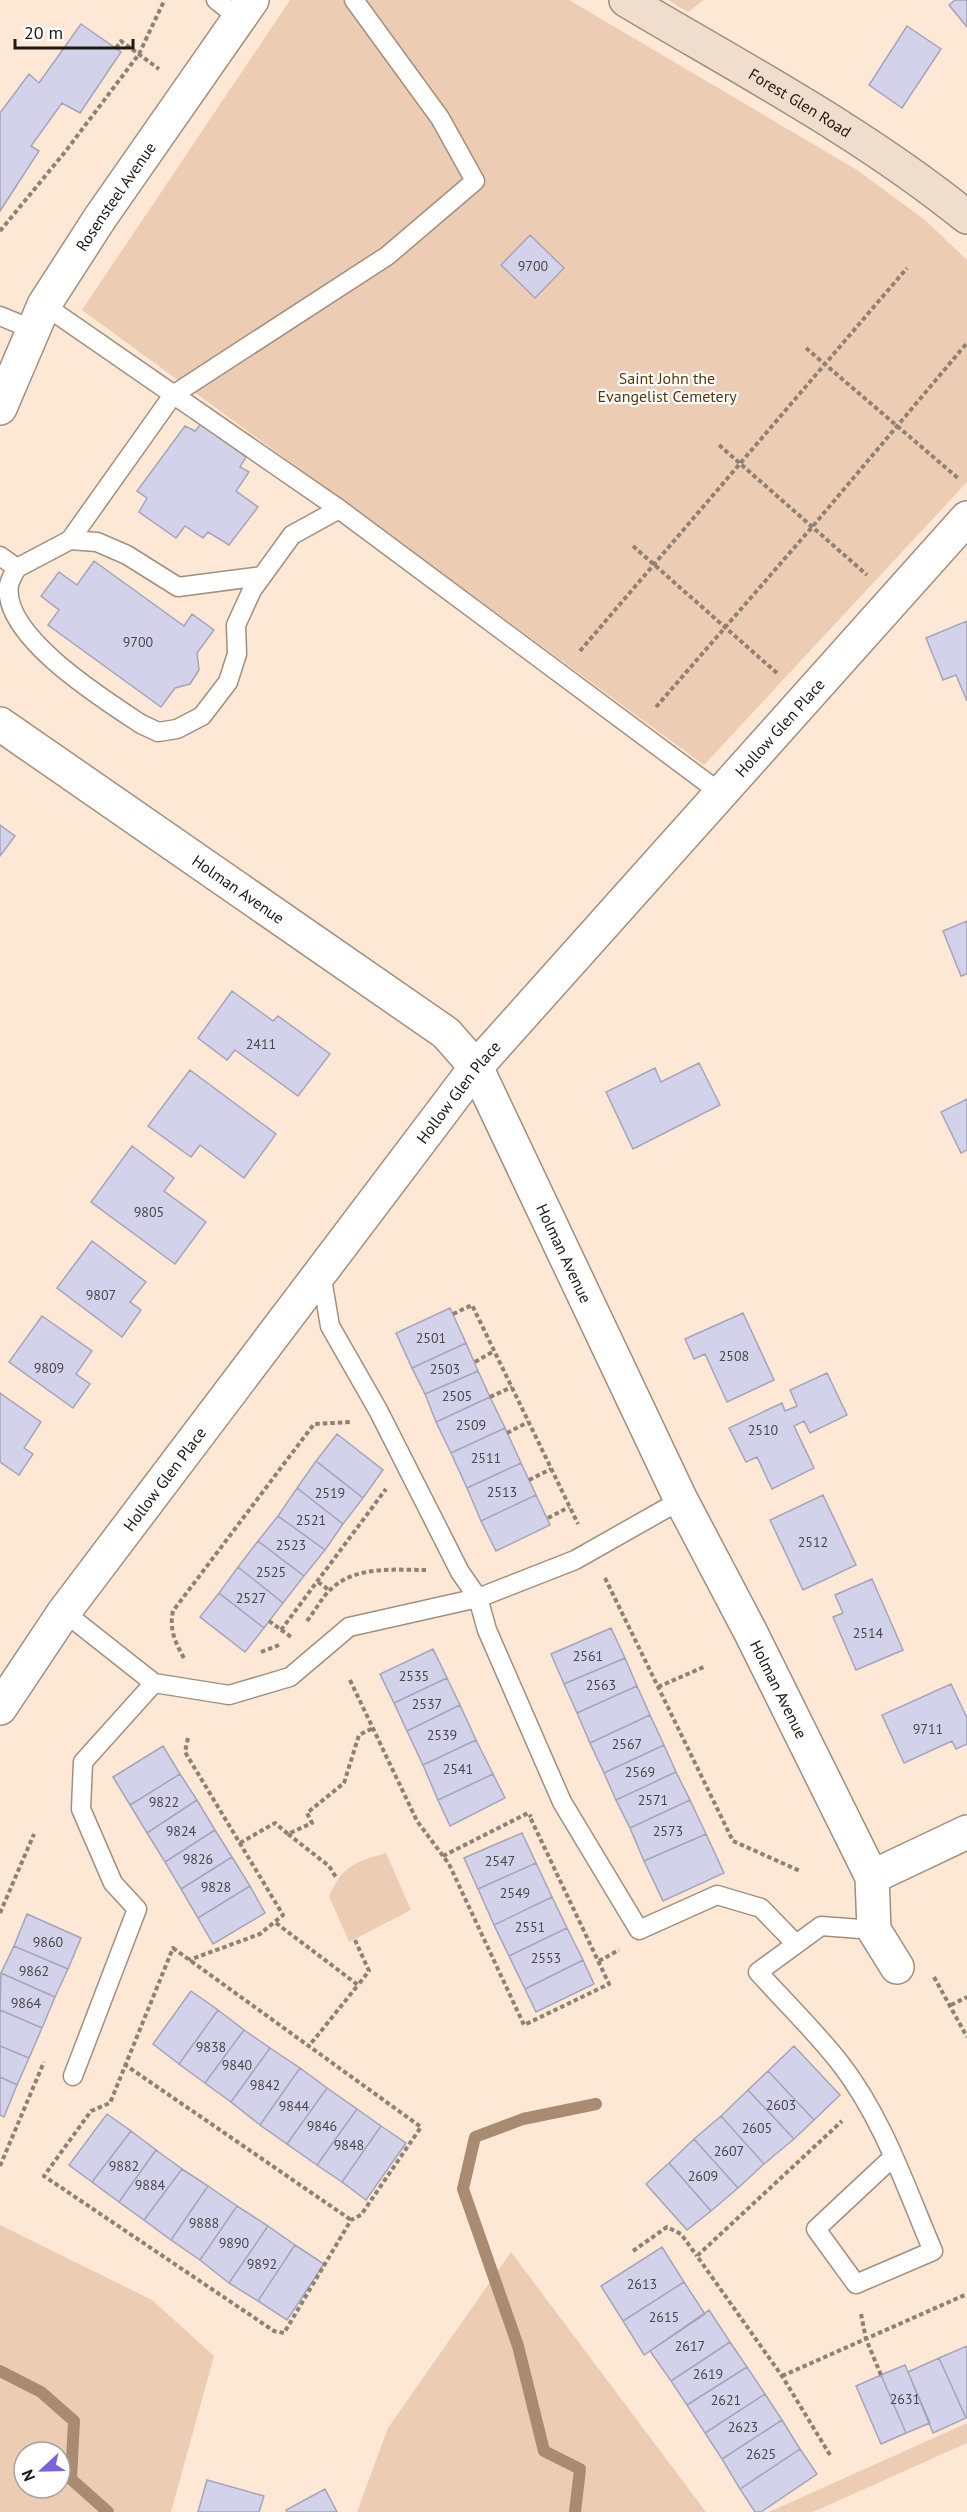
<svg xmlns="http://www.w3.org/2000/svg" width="967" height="2512" font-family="'PT Sans',sans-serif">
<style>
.green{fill:#eccdb4;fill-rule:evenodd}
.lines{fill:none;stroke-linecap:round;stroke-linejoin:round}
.stream{stroke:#a98b72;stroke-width:12}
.building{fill:#d3d2eb;stroke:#a5a4bb;stroke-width:1.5}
.service-casing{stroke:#a28f7e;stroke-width:21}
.minor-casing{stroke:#a28f7e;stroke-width:36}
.secondary-casing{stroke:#a28f7e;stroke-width:36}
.path{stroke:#908175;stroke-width:4;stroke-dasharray:4.5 3;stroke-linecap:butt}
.service{stroke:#fff;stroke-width:18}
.minor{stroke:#fff;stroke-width:33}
.secondary{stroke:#efdece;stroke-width:33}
.labels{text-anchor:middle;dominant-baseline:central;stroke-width:4.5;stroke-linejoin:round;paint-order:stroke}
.number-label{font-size:14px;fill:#4d4748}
.street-label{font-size:16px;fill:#201912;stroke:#fff}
.park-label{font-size:16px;fill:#5c3304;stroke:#fff}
</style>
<rect width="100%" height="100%" fill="#fde7d5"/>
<!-- green -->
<path class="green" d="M 290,0 L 569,0 L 857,170 L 925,220 L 967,260 L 967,482 L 704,765 L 82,310 Z
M 668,0 L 704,0 L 688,12 Z
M 386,1853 L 411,1910 L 349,1942 L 329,1896 C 343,1866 354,1862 386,1853 Z
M 0,2225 L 152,2300 L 214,2356 L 171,2512 L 0,2512 ZM 24,2452 L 60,2452 L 60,2488 L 24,2488 Z
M 511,2252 L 706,2512 L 357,2512 L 388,2428 Z
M 967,2423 L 967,2443 L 813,2512 L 769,2512 Z"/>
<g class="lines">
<!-- stream -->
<path class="stream" d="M 0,2371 L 41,2392 L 74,2421 L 71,2479 L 108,2512
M 575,2512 L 580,2469 L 544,2451 L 518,2346 L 463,2189 L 475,2137 L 523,2119 L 596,2104"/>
</g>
<!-- building -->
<path class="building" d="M 955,0 L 967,0 L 967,27 L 949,5 Z
M 81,24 L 121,52 L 80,113 L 62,103 L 31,146 L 39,151 L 0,211 L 0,113 L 29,74 L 39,83 Z
M 907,26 L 941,49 L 902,108 L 869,85 Z
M 530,235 L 564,268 L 535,298 L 501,265 Z
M 201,424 L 246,457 L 240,467 L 249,472 L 236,491 L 258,507 L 229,545 L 208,532 L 203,538 L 185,526 L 176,538 L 139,512 L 147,498 L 137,491 L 185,426 L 195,431 Z
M 94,561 L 184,626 L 192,614 L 214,630 L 197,653 L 199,670 L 190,684 L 175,688 L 161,707 L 48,625 L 59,610 L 41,596 L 59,572 L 77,585 Z
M 967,621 L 967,701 L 956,675 L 943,680 L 926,638 Z
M 0,825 L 15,836 L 0,856 Z
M 967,921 L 967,974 L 961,976 L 943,931 Z
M 232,991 L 273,1021 L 278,1016 L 330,1054 L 298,1096 L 235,1050 L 227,1060 L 198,1038 Z
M 699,1063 L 720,1105 L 633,1149 L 606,1092 L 655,1068 L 661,1082 Z
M 190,1070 L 276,1134 L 244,1178 L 200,1145 L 191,1157 L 148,1126 Z
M 967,1099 L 967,1150 L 961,1153 L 941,1112 Z
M 132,1146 L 174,1178 L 164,1191 L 206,1222 L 175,1264 L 91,1202 Z
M 92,1241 L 146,1282 L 130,1302 L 141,1310 L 122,1337 L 57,1288 Z
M 450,1308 L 466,1343 L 412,1368 L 396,1333 Z
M 743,1313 L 774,1380 L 727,1402 L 705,1354 L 694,1359 L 685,1339 Z
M 42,1316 L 92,1351 L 76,1374 L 90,1384 L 73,1408 L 9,1362 Z
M 466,1343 L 478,1371 L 425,1394 L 412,1368 Z
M 478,1371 L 490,1397 L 436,1422 L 425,1394 Z
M 827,1373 L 847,1415 L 810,1433 L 804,1421 L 794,1426 L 814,1468 L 772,1489 L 757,1457 L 746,1462 L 729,1428 L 782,1403 L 785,1411 L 797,1406 L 790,1390 Z
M 0,1393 L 41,1422 L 24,1448 L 33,1454 L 19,1475 L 0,1462 Z
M 490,1397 L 505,1428 L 451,1453 L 436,1422 Z
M 505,1428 L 521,1463 L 467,1488 L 451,1453 Z
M 337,1434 L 383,1470 L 363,1498 L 316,1461 Z
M 316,1461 L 363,1498 L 343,1524 L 297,1488 Z
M 521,1463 L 536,1495 L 481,1521 L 467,1488 Z
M 297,1488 L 343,1524 L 325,1550 L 278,1516 Z
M 536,1495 L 550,1525 L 496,1551 L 481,1521 Z
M 823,1495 L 856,1565 L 803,1590 L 770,1520 Z
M 278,1516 L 325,1550 L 304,1576 L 258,1541 Z
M 258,1541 L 304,1576 L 283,1603 L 238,1567 Z
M 238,1567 L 283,1603 L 264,1628 L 219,1593 Z
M 872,1579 L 903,1650 L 856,1670 L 833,1617 L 843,1613 L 835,1595 Z
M 219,1593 L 264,1628 L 245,1652 L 200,1617 Z
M 611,1628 L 625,1658 L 564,1684 L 551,1654 Z
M 433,1649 L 447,1678 L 394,1703 L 380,1674 Z
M 625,1658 L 637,1686 L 577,1713 L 564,1684 Z
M 447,1678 L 460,1705 L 407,1731 L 394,1703 Z
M 951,1684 L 967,1718 L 967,1744 L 956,1749 L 952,1741 L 904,1763 L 882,1715 Z
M 637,1686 L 650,1715 L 590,1743 L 577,1713 Z
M 460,1705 L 476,1740 L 423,1765 L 407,1731 Z
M 650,1715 L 664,1745 L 604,1773 L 590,1743 Z
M 476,1740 L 493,1774 L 438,1800 L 423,1765 Z
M 664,1745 L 676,1772 L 616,1800 L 604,1773 Z
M 163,1746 L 180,1774 L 130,1805 L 113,1777 Z
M 676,1772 L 690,1800 L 630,1828 L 616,1800 Z
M 180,1774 L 197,1800 L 147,1833 L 130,1805 Z
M 493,1774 L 505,1798 L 450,1826 L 438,1800 Z
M 197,1800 L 215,1830 L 165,1862 L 147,1833 Z
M 690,1800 L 706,1834 L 644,1861 L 630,1828 Z
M 215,1830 L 232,1857 L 181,1889 L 165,1862 Z
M 522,1833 L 536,1863 L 478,1889 L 464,1858 Z
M 706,1834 L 724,1873 L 663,1901 L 644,1861 Z
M 232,1857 L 250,1886 L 198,1918 L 181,1889 Z
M 536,1863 L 552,1897 L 494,1925 L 478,1889 Z
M 250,1886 L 265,1913 L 213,1944 L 198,1918 Z
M 552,1897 L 567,1928 L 509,1956 L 494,1925 Z
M 27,1914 L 81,1938 L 68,1969 L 14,1946 Z
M 567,1928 L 583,1960 L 525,1989 L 509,1956 Z
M 14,1946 L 68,1969 L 55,1997 L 1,1973 Z
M 583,1960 L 594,1984 L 536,2012 L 525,1989 Z
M 1,1973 L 55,1997 L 42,2028 L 0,2010 Z
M 191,1991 L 218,2010 L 179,2064 L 153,2044 Z
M 0,2010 L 42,2028 L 29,2058 L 0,2046 Z
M 218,2010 L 244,2030 L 205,2083 L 179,2064 Z
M 244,2030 L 270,2048 L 231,2102 L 205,2083 Z
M 0,2046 L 29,2058 L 17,2085 L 0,2077 Z
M 794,2046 L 840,2095 L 814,2120 L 768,2071 Z
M 270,2048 L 300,2068 L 260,2125 L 231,2102 Z
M 300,2068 L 327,2088 L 287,2144 L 260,2125 Z
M 768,2071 L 814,2120 L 794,2139 L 748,2090 Z
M 0,2077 L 17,2085 L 4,2117 L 0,2115 Z
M 327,2088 L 357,2109 L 317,2165 L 287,2144 Z
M 748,2090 L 794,2139 L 764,2164 L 721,2116 Z
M 357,2109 L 381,2126 L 342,2182 L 317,2165 Z
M 107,2114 L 131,2131 L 92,2182 L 69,2165 Z
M 721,2116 L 764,2164 L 738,2188 L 694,2139 Z
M 381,2126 L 406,2143 L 366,2200 L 342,2182 Z
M 131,2131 L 156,2150 L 119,2202 L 92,2182 Z
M 694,2139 L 738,2188 L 711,2211 L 669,2163 Z
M 156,2150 L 182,2169 L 144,2220 L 119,2202 Z
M 669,2163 L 711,2211 L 687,2230 L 646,2184 Z
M 182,2169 L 208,2186 L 171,2240 L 144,2220 Z
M 208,2186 L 237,2206 L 200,2260 L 171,2240 Z
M 237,2206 L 268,2226 L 229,2283 L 200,2260 Z
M 268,2226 L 295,2245 L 258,2301 L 229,2283 Z
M 295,2245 L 324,2264 L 287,2320 L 258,2301 Z
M 662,2247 L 684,2282 L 623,2321 L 601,2286 Z
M 684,2282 L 705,2314 L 644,2355 L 623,2321 Z
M 709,2310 L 730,2342 L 671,2381 L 650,2351 Z
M 730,2342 L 747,2367 L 687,2405 L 671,2381 Z
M 967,2346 L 967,2418 L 966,2418 L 939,2358 Z
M 939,2358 L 966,2418 L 933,2433 L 908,2372 Z
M 905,2365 L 930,2423 L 906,2433 L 881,2375 Z
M 747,2367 L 765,2394 L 705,2433 L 687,2405 Z
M 881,2375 L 906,2433 L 881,2444 L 856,2386 Z
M 765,2394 L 782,2420 L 722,2459 L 705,2433 Z
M 782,2420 L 800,2449 L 740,2489 L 722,2459 Z
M 800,2449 L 817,2474 L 761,2512 L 755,2512 L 740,2489 Z
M 207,2480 L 264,2496 L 259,2512 L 198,2512 Z
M 325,2489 L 337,2512 L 287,2512 L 286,2510 Z"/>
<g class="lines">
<defs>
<path id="service" d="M 216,0 L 239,18
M 44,305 L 339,509 L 722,794
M 0,316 L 34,330
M 70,540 L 97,542 L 127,555 L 178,587 L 262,576
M 0,556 L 17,568 C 14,573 10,580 9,585 C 1,636 105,700 141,724 L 158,732 L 177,729 L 202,716 L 228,682 L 237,654 L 236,625 L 252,590 L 292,535 L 339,509
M 17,568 L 70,540 L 173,395 L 387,256 L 475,181 L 440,118 L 354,0
M 321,1273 L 330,1326 L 378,1410 L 460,1572 L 478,1598 L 487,1630 L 562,1802 L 639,1930 L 717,1895 L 761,1908 L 796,1944
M 64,1612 L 154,1683 L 229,1695 L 290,1677 L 349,1627 L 478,1598 L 575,1560 L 681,1500
M 874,1930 L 821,1926 L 758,1972 C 785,2002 815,2031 840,2063 C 883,2118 906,2188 933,2251 L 856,2284 L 816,2229 L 892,2158
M 73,2076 L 137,1909 L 113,1883 L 81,1809 L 83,1762 L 154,1683"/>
<g id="minor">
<path id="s1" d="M 0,408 L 44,305 L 100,218 L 252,0"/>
<path id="s2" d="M 0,724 L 446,1033 L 476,1067 L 681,1500 L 750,1631 L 872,1877 L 874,1930 L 897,1967"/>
<path id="s3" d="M 0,1708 L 64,1612 L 476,1067 L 967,518"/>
<path d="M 872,1877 L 967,1832"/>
</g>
<g id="secondary">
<path id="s4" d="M 626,0 C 742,69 862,132 967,217"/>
</g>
</defs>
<!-- service casing -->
<use href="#service" class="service-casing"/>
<!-- minor casing -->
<use href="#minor" class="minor-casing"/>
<!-- secondary casing -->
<use href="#secondary" class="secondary-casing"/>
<!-- path -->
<path class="path" d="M 116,48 L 121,41 L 159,69
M 0,231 L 65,152 L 139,54 L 164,1
M 806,348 L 959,479
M 719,445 L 867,575
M 633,546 L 778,674
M 580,651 L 907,268
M 656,707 L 813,526 L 967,343
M 453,1314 L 472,1305 L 578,1524
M 475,1362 L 494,1351
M 490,1397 L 512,1387
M 507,1433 L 528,1422
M 529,1480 L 551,1469
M 548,1518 L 569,1507
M 605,1578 L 733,1841 L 800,1871
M 318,1582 L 329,1590
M 269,1621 L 291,1637
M 307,1621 C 315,1611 321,1599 329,1591 C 354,1565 394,1570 426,1570
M 281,1630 L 386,1489
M 261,1652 L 279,1645
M 184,1658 C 175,1642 169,1629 173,1611 L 314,1424 L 351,1422
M 350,1680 L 417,1821 L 449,1864 L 524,2025 L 609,1984 L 530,1817
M 658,1687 L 706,1666
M 188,1738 L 185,1752 L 283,1915 L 260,1934 L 189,1960
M 288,1834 L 329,1866 L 337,1879
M 240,1843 L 275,1823 L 288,1834 L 312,1823 L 307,1813 L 344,1783 L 359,1735 L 373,1728
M 443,1856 L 528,1813 L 531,1817
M 0,1913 L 34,1834
M 276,1923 L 358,1985 L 309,2046
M 355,1940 L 369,1971 L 358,1985
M 173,1948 L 421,2127 L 361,2215 L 351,2220 L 284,2333 L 274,2331 L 44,2176 L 91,2111 L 110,2103 Z
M 599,1961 L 619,1950
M 934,1977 L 967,2037
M 951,2005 L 967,1997
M 124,2064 L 351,2220
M 0,2166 L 44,2062
M 633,2251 L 667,2227 L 681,2234 L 697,2256
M 861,2314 L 866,2339 L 881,2375
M 782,2376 L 967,2294
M 830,2455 L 782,2376 L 697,2256 L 842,2121"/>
<!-- service -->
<use href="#service" class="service"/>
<!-- minor -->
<use href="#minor" class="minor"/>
<!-- secondary -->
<use href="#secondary" class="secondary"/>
</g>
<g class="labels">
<!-- number labels -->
<g class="number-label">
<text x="533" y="266">9700</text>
<text x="138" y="642">9700</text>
<text x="261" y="1044">2411</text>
<text x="149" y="1212">9805</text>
<text x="101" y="1295">9807</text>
<text x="431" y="1338">2501</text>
<text x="734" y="1356">2508</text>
<text x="49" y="1368">9809</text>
<text x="445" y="1369">2503</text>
<text x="457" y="1396">2505</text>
<text x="471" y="1425">2509</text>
<text x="763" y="1430">2510</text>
<text x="486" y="1458">2511</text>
<text x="502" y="1492">2513</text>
<text x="330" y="1493">2519</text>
<text x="311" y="1520">2521</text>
<text x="813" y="1542">2512</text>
<text x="291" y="1545">2523</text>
<text x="271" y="1572">2525</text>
<text x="251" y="1598">2527</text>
<text x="868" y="1633">2514</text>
<text x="588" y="1656">2561</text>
<text x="414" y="1676">2535</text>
<text x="601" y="1685">2563</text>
<text x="427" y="1704">2537</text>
<text x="928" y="1729">9711</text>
<text x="442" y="1735">2539</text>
<text x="627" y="1744">2567</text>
<text x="458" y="1769">2541</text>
<text x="640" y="1772">2569</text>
<text x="653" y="1800">2571</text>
<text x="164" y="1802">9822</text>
<text x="181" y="1831">9824</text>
<text x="668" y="1831">2573</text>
<text x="198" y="1859">9826</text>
<text x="500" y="1861">2547</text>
<text x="216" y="1887">9828</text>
<text x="515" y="1893">2549</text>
<text x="530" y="1927">2551</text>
<text x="48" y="1942">9860</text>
<text x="546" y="1958">2553</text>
<text x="34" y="1971">9862</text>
<text x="26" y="2003">9864</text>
<text x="211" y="2047">9838</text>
<text x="237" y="2065">9840</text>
<text x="265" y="2085">9842</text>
<text x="781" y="2105">2603</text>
<text x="294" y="2106">9844</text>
<text x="322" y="2126">9846</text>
<text x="757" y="2128">2605</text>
<text x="349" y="2145">9848</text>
<text x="729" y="2151">2607</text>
<text x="124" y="2166">9882</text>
<text x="703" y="2176">2609</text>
<text x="150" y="2185">9884</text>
<text x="204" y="2223">9888</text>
<text x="234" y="2243">9890</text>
<text x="262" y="2264">9892</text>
<text x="642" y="2284">2613</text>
<text x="664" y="2317">2615</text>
<text x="690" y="2346">2617</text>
<text x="708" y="2374">2619</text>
<text x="905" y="2399">2631</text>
<text x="726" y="2400">2621</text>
<text x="743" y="2427">2623</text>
<text x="761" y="2454">2625</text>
</g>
<!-- street labels -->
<g class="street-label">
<text stroke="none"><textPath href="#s4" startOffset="202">Forest Glen Road</textPath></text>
<text stroke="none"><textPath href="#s1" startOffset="242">Rosensteel Avenue</textPath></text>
<text stroke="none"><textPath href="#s3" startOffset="1254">Hollow Glen Place</textPath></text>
<text stroke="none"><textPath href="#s2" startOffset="290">Holman Avenue</textPath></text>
<text stroke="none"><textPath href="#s3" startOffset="768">Hollow Glen Place</textPath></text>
<text stroke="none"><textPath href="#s2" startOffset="794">Holman Avenue</textPath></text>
<text stroke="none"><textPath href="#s3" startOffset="282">Hollow Glen Place</textPath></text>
<text stroke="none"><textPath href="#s2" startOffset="1280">Holman Avenue</textPath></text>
</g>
<!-- park labels -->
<g class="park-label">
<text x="667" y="378">Saint John the<tspan x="667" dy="18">Evangelist Cemetery</tspan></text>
</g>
</g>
<!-- north arrow -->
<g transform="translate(42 2470) rotate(248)"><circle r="28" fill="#ffffff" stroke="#a6a3a0" stroke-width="1.5"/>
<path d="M0-4.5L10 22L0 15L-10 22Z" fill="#7862dd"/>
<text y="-9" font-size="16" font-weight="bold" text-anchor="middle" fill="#201912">N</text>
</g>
<!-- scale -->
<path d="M15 39v9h118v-9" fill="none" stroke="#201912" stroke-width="3"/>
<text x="24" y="39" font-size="18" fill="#201912" stroke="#ffffff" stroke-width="4.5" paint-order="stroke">20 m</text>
</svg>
